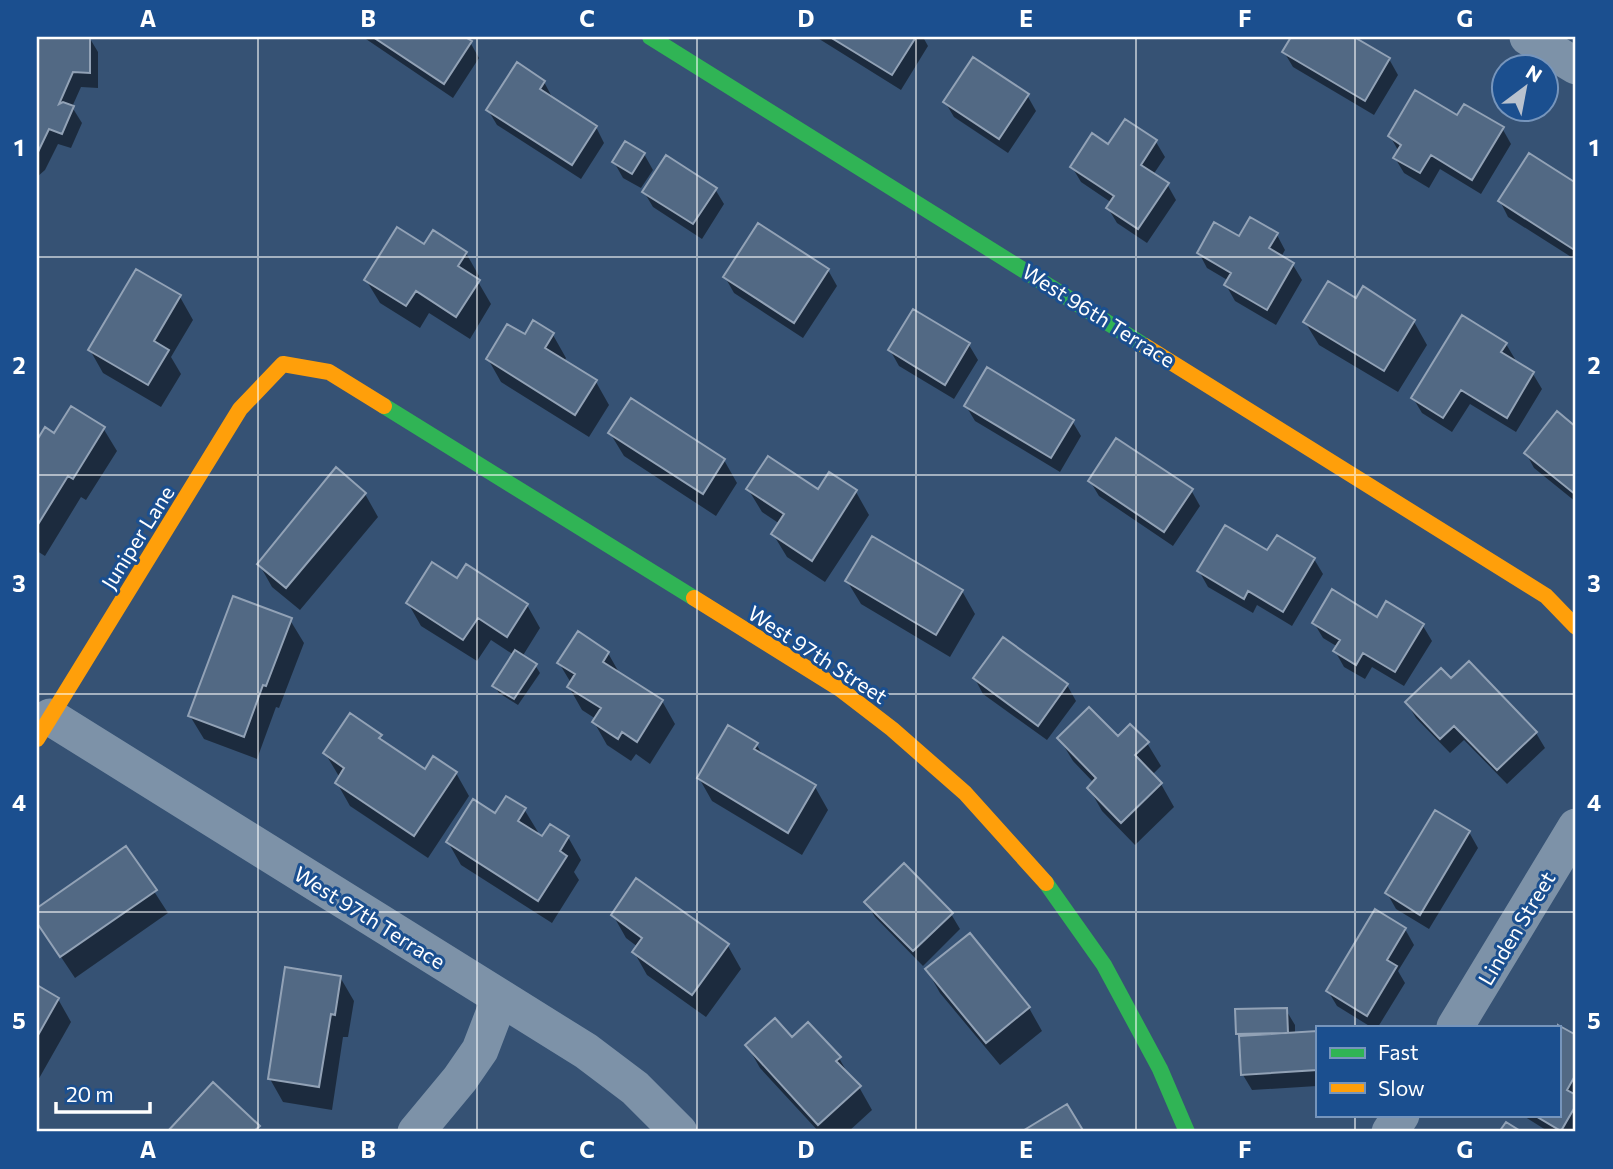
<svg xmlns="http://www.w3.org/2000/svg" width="1613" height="1169" font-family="Commissioner,sans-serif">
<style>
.shadow{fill:#0007}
.building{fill:#526984;stroke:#92a2b6;stroke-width:2}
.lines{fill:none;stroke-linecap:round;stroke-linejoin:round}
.street{stroke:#7d92a8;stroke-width:37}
.fast{stroke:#30b455;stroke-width:16}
.slow{stroke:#ff9f0a;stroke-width:16}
.grid{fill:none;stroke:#fff;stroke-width:2;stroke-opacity:0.55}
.labels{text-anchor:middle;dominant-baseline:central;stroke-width:6;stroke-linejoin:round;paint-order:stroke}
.street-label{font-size:21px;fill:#fff;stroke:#1b4f8f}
.neatline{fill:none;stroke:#fff;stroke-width:2.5}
.grid-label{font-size:23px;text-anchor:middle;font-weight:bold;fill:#fff}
</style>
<rect width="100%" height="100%" fill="#365274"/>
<!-- shadow -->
<path class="shadow" d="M 37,37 L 89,37 L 98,52 L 98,88 L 81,87 L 72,107 L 82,123 L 71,148 L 58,144 L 45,170 L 37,177 Z
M 363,37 L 462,37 L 470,42 L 479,58 L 453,98 Z
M 816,37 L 923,37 L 928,46 L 901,90 Z
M 1293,37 L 1351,37 L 1389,59 L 1398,75 L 1374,115 L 1293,67 L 1284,52 Z
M 544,82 L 552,97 L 596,127 L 604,143 L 581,179 L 497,125 L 488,110 Z
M 1027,95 L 1036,111 L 1008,153 L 954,117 L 945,102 Z
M 1458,117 L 1502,128 L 1511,144 L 1481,194 L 1440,169 L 1429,188 L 1404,173 L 1395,158 L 1399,152 L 1390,136 Z
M 1156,142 L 1165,157 L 1153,175 L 1167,184 L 1176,200 L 1147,243 L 1117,223 L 1108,208 L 1112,203 L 1081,182 L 1072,167 L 1108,146 Z
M 644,154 L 653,170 L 641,188 L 623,178 L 614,162 Z
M 1529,155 L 1576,185 L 1576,260 L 1508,217 L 1500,201 Z
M 715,189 L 724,204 L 702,239 L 653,207 L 644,192 Z
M 1277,235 L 1285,250 L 1281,257 L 1293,265 L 1302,280 L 1276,325 L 1235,301 L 1226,285 L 1229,281 L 1207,268 L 1199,253 L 1240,239 Z
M 425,246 L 466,253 L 479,276 L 477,280 L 491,304 L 470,339 L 429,313 L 420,328 L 380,303 L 366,280 Z
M 828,270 L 837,286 L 803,338 L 734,293 L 725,277 Z
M 180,297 L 193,320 L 171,357 L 181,374 L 161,407 L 103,373 L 90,350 Z
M 1357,301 L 1414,322 L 1427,345 L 1398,392 L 1319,345 L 1305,322 Z
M 533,322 L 553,335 L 566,358 L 564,362 L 596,382 L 609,405 L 589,437 L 501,382 L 488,359 L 525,336 Z
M 1506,344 L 1515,359 L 1513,362 L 1533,374 L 1542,389 L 1516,432 L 1470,404 L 1452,432 L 1422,413 L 1413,398 Z
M 969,345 L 978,360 L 954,399 L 899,366 L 890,350 Z
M 966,406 L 1072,421 L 1081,436 L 1060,472 L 975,421 Z
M 1557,414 L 1576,429 L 1576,502 L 1534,468 L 1526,453 Z
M 103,428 L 117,451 L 86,500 L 81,497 L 45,556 L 37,551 L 37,444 L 45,430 L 55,436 Z
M 610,433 L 724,460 L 737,483 L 716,516 L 624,456 Z
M 1090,481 L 1191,490 L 1200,506 L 1173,546 L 1099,496 Z
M 748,489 L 856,492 L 869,515 L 825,582 L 787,557 L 773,534 L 780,524 L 762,512 Z
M 365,494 L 378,517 L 300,610 L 272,587 L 259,564 Z
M 1268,553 L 1314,559 L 1323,574 L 1292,626 L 1257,605 L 1253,613 L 1208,587 L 1199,571 Z
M 458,581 L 527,605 L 540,628 L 522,657 L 535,665 L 540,673 L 518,705 L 499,693 L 494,686 L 514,655 L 491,640 L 477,661 L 421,626 L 408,603 Z
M 847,581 L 962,591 L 975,614 L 950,657 L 861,604 Z
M 1378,619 L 1423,626 L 1432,641 L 1404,686 L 1372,667 L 1365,679 L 1344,667 L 1335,651 L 1338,647 L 1323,638 L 1314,623 Z
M 290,620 L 304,643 L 279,708 L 276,707 L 257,759 L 204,739 L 190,716 Z
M 608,653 L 621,676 L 662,701 L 675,724 L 650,764 L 636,754 L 631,761 L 607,745 L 594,722 L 596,719 L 582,710 L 569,687 L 571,683 L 559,663 Z
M 975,679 L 1067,685 L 1076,701 L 1047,740 L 983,694 Z
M 1451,681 L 1536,733 L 1545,748 L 1507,784 L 1464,740 L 1450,753 L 1416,718 L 1407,703 Z
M 380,736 L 385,744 L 425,771 L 456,773 L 469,796 L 428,858 L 350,806 L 337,783 L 340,778 L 325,753 Z
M 1059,738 L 1118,738 L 1147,743 L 1161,766 L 1152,775 L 1161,784 L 1174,807 L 1135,845 L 1102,811 L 1089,788 L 1094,783 L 1073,761 Z
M 756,744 L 764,757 L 815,787 L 828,810 L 802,855 L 712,801 L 699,778 Z
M 524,809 L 538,832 L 537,834 L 543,838 L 568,837 L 581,860 L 574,872 L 579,880 L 552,923 L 461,865 L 448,842 L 496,816 Z
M 1469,832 L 1478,848 L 1429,929 L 1396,909 L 1387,893 Z
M 126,848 L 168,913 L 75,978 L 37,921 L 37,910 Z
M 866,902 L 951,914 L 960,929 L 923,966 L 875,917 Z
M 613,915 L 728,946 L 741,969 L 706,1017 L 647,975 L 634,952 L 638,947 L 626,938 Z
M 1405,929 L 1414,945 L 1398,971 L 1405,983 L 1378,1027 L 1371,1027 L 1337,1006 L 1328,991 Z
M 927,970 L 1029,1008 L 1042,1031 L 1000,1065 L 940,993 Z
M 340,977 L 354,1001 L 348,1037 L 343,1037 L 332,1110 L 283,1102 L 270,1079 Z
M 37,987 L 58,999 L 71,1022 L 37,1082 Z
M 1286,1010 L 1295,1025 L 1295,1034 L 1317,1033 L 1317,1086 L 1252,1090 L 1243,1075 L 1241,1039 L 1238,1034 Z
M 1559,1027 L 1576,1037 L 1576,1132 L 1549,1132 L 1522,1115 L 1559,1115 Z
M 792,1039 L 839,1058 L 851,1079 L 859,1087 L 872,1110 L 848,1132 L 819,1132 L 760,1068 L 747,1045 Z
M 213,1085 L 258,1127 L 261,1132 L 169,1132 Z"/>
<!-- building -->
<path class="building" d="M 37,37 L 90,37 L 90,73 L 73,72 L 59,104 L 63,102 L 74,106 L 62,134 L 49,129 L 37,154 Z
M 373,37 L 465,37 L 472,41 L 444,84 Z
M 830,37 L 916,37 L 892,75 Z
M 1291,37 L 1354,37 L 1390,58 L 1365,101 L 1282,52 Z
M 973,57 L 1029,94 L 999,139 L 943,102 Z
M 517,62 L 545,81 L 540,89 L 597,126 L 572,165 L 486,110 Z
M 1415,90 L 1457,115 L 1464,104 L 1504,127 L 1472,180 L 1431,155 L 1420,173 L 1393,158 L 1401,145 L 1388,136 Z
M 1125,119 L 1157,140 L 1141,165 L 1169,183 L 1138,229 L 1106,208 L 1114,196 L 1070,167 L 1092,133 L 1108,144 Z
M 625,141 L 645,153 L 632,174 L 612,162 Z
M 1529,153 L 1576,183 L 1576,251 L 1498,201 Z
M 666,155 L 717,188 L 693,224 L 642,192 Z
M 1250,217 L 1278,233 L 1269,248 L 1294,263 L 1267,310 L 1224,285 L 1231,273 L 1197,253 L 1214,222 L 1239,236 Z
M 758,223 L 829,269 L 794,323 L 723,277 Z
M 397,227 L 424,244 L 433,230 L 467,252 L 458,266 L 480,280 L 456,317 L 416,291 L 406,306 L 364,280 Z
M 136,269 L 181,295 L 154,341 L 169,350 L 148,385 L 88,350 Z
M 1328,281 L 1356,298 L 1363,286 L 1415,320 L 1384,371 L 1303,322 Z
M 913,309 L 970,343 L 945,385 L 888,350 Z
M 1462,315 L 1507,343 L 1501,352 L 1534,372 L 1507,418 L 1461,390 L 1443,418 L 1411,398 Z
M 533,320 L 554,333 L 545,348 L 597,380 L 575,415 L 486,359 L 507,324 L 525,334 Z
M 987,367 L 1074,420 L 1051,458 L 964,406 Z
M 631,398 L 725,459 L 703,494 L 608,433 Z
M 71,406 L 105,427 L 73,479 L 68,476 L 37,526 L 37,440 L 45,427 L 54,433 Z
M 1557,411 L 1576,427 L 1576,495 L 1524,453 Z
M 1116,438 L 1193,489 L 1164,532 L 1088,481 Z
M 768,456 L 818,489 L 829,472 L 857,490 L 812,561 L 771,534 L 784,514 L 746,489 Z
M 336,467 L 366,493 L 286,588 L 257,564 Z
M 1225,525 L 1267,550 L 1277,535 L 1315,558 L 1283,612 L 1248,591 L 1244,599 L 1197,571 Z
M 872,536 L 963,590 L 936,635 L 845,581 Z
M 432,562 L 457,578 L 466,564 L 528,604 L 507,637 L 478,618 L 463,640 L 406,603 Z
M 1332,589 L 1377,617 L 1386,601 L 1424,624 L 1395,672 L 1363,653 L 1356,665 L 1333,651 L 1340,640 L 1312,623 Z
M 233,596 L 292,618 L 266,686 L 263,685 L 244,737 L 188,716 Z
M 578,631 L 609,652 L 603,662 L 663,700 L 637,742 L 622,732 L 618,739 L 592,722 L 601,708 L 567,687 L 575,674 L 557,663 Z
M 1003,637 L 1068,684 L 1038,726 L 973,678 Z
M 515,650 L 537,664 L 514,699 L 492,686 Z
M 1469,661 L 1537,732 L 1497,770 L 1454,726 L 1440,739 L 1405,702 L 1441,668 L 1451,678 Z
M 1089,707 L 1118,736 L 1130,724 L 1149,742 L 1135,755 L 1162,783 L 1121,823 L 1087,788 L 1096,778 L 1057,738 Z
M 350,713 L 382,735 L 379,738 L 425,769 L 433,756 L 457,772 L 414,836 L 335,783 L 344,768 L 323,753 Z
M 728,725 L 758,743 L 754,749 L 816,785 L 788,833 L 697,778 Z
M 506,796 L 526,808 L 518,821 L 542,836 L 550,824 L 569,836 L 560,851 L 567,856 L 538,901 L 446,842 L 473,799 L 495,813 Z
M 1435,810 L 1470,831 L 1420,915 L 1385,893 Z
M 126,846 L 157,890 L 60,957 L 37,923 L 37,908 Z
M 904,863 L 953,913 L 913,951 L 864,902 Z
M 636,878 L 729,944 L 692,995 L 632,952 L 642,938 L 611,915 Z
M 1375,909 L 1406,928 L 1387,960 L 1397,966 L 1367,1016 L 1326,991 Z
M 970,933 L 1030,1007 L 986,1043 L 925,969 Z
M 285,967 L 341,976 L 335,1015 L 331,1014 L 319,1087 L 268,1079 Z
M 37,985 L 59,998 L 37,1037 Z
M 1287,1008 L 1288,1033 L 1236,1034 L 1235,1009 Z
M 775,1018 L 792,1037 L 808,1022 L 841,1057 L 836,1061 L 861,1086 L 818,1125 L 745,1045 Z
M 1558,1025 L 1576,1035 L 1576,1074 L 1567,1090 L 1576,1095 L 1576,1105 L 1561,1131 L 1534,1115 L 1559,1115 Z
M 1317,1031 L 1317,1070 L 1241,1075 L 1239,1036 Z
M 213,1082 L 260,1126 L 253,1132 L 167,1132 Z
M 1067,1104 L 1084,1132 L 1021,1132 Z
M 1506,1122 L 1522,1132 L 1499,1132 Z"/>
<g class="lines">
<!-- street -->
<path class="street" d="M 1528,37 L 1576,66
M 50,717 L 586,1051 L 635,1088 L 679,1132
M 1455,1027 L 1576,827
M 416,1132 L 460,1079 L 480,1050 L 500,998
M 1390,1132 L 1401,1115"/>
<!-- fast -->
<path class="fast" d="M 650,37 L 1145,346
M 384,406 L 694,598
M 1046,883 L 1104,965 L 1160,1069 L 1187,1132"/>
<!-- slow -->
<path class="slow" d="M 1145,346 L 1546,596 L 1576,627
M 694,598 L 840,689 L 892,729 L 965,793 L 1046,883
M 37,739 L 240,409 L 283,364 L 329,372 L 384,406"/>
</g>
<!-- grid -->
<path class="grid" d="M 258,37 L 258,1132M 477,37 L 477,1132M 697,37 L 697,1132M 916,37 L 916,1132M 1136,37 L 1136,1132M 1355,37 L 1355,1027M 37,257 L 1576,257M 37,475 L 1576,475M 37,694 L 1576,694M 37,912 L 1576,912M 1355,1115 L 1355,1132"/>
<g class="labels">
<!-- street labels -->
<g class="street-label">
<text transform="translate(1099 315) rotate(32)">West 96th Terrace</text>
<text transform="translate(137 537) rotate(-58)">Juniper Lane</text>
<text transform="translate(818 654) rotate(33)">West 97th Street</text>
<text transform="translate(370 917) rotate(32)">West 97th Terrace</text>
<text transform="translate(1516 928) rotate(-59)">Linden Street</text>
</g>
</g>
<!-- border -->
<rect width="1613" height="1169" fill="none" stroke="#1b4f8f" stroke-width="77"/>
<!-- legend -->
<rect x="1316" y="1026" width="245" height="91" fill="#1b4f8f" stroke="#7695bc" stroke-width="2"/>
<rect x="1330" y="1048" width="35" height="10" fill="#30b455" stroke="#7695bc" stroke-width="2"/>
<text x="1378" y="1060" font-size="21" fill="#ffffff">Fast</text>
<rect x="1330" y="1083" width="35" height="10" fill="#ff9f0a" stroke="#7695bc" stroke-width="2"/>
<text x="1378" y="1096" font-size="21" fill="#ffffff">Slow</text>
<!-- north arrow -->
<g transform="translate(1525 88) rotate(32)"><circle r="33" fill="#1b4f8f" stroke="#7695bc" stroke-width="2"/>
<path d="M0-5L12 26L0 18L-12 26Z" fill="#b9c2ce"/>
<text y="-10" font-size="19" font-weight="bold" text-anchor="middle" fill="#ffffff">N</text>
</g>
<!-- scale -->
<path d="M56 1102v10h94v-10" fill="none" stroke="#ffffff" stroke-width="3.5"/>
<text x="66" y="1102" font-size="21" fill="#ffffff" stroke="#1b4f8f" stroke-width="5" paint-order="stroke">20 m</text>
<rect x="38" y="38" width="1536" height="1092" class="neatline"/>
<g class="grid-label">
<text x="148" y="27">A</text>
<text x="368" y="27">B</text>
<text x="587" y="27">C</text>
<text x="806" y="27">D</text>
<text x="1026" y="27">E</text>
<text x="1245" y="27">F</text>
<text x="1465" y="27">G</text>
<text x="19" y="156">1</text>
<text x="1594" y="156">1</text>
<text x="19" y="374">2</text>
<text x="1594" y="374">2</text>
<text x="19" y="592">3</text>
<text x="1594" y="592">3</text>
<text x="19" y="811">4</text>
<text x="1594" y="811">4</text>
<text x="19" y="1029">5</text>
<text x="1594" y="1029">5</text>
<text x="148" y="1158">A</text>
<text x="368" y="1158">B</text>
<text x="587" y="1158">C</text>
<text x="806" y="1158">D</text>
<text x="1026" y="1158">E</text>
<text x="1245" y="1158">F</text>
<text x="1465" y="1158">G</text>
</g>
</svg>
